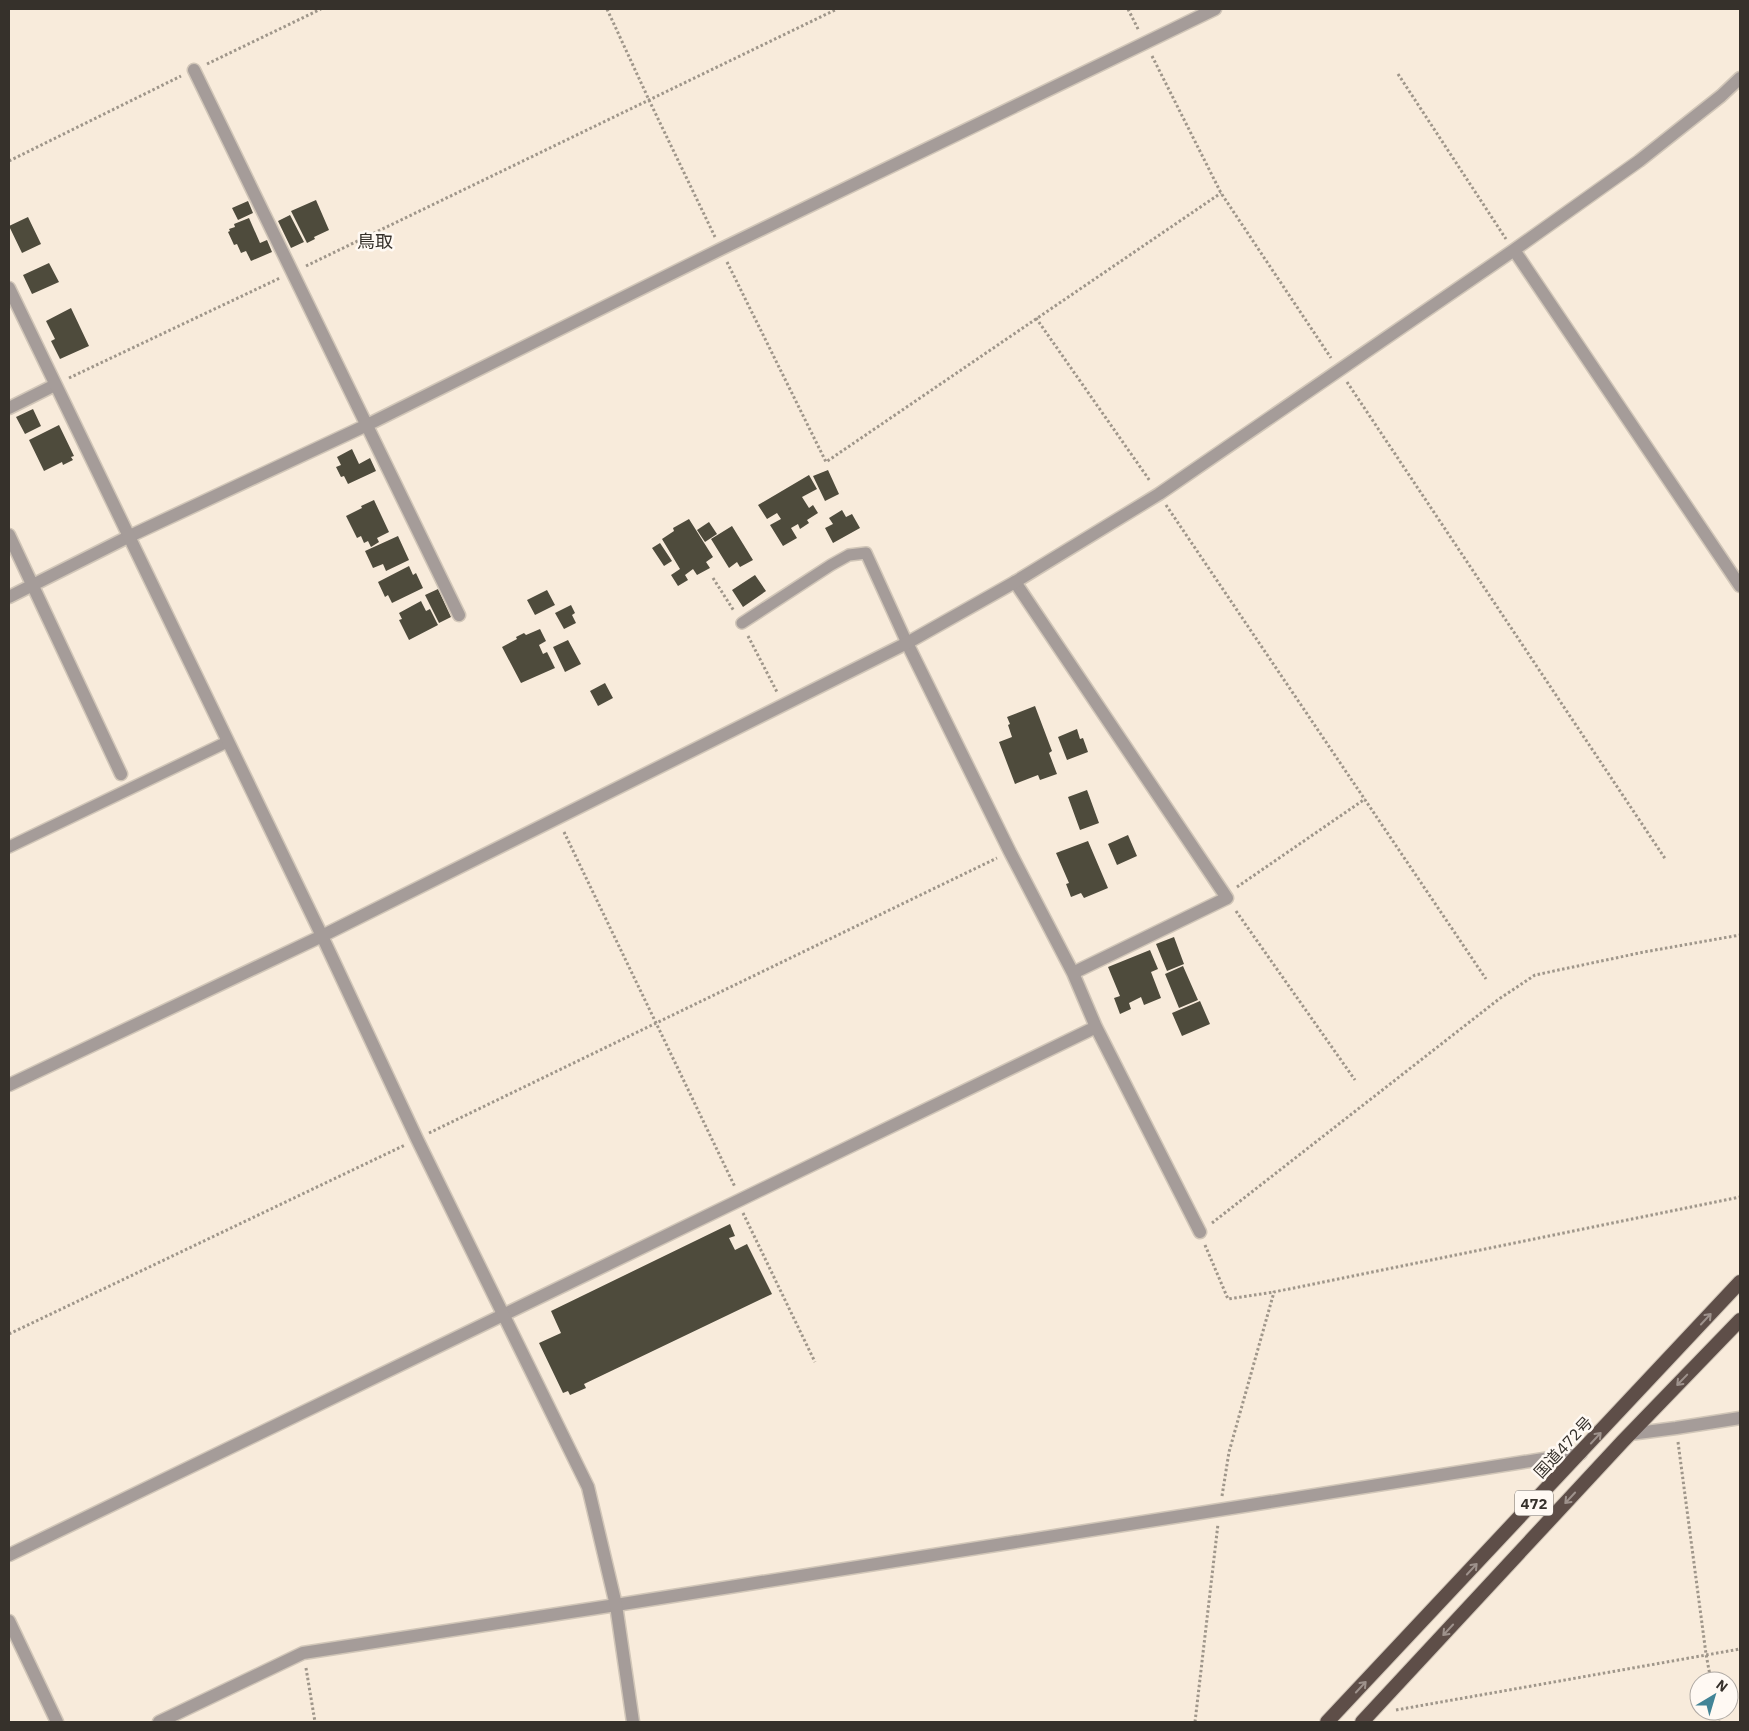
<svg xmlns="http://www.w3.org/2000/svg" width="1749" height="1731" font-family="'IBM Plex Sans','Noto Sans JP',sans-serif">
<style>
.building{fill:#4e4b3c}
.lines{fill:none;stroke-linecap:round;stroke-linejoin:round}
.service-casing{stroke:#d1c6b8;stroke-width:14}
.minor-casing{stroke:#d1c6b8;stroke-width:15}
.tertiary-casing{stroke:#d1c6b8;stroke-width:15}
.trunk-casing{stroke:#d1c6b8;stroke-width:16}
.path{stroke:#9f968a;stroke-width:3;stroke-dasharray:2.5 2.5;stroke-linecap:butt}
.service{stroke:#a59c99;stroke-width:11}
.minor{stroke:#a59c99;stroke-width:12}
.tertiary{stroke:#a59c99;stroke-width:12}
.trunk{stroke:#5e4e48;stroke-width:14}
.oneway{stroke:#9e928c}
.labels{text-anchor:middle;dominant-baseline:central;stroke-width:5;stroke-linejoin:round;paint-order:stroke}
.shield{fill:#fff9f3;stroke:#726d67;stroke-width:1}
.shield-label{font-size:15px;font-weight:bold;fill:#36312b}
.street-label{font-size:16px;fill:#36312b;stroke:#fff9f3}
.neighbourhood-label{font-size:18px;fill:#36312b;stroke:#fff9f3}
</style>
<rect width="100%" height="100%" fill="#f8ebdb"/>
<!-- building -->
<path class="building" d="M 316,200 L 329,230 L 314,237 L 315,239 L 307,243 L 291,211 Z
M 248,201 L 253,213 L 238,220 L 232,208 Z
M 290,215 L 304,242 L 291,248 L 278,221 Z
M 28,217 L 41,244 L 22,253 L 9,226 Z
M 249,218 L 260,243 L 267,240 L 272,252 L 251,261 L 246,251 L 241,253 L 237,244 L 234,245 L 228,232 L 230,231 L 229,229 L 235,227 L 234,224 Z
M 49,263 L 59,282 L 32,294 L 23,275 Z
M 71,308 L 89,346 L 60,359 L 51,341 L 55,339 L 46,321 Z
M 33,409 L 41,426 L 25,434 L 16,417 Z
M 59,425 L 74,456 L 71,457 L 73,460 L 63,465 L 62,462 L 44,471 L 29,440 Z
M 352,449 L 359,464 L 370,458 L 376,471 L 348,484 L 344,476 L 341,477 L 336,467 L 341,465 L 337,457 Z
M 828,470 L 839,494 L 825,501 L 813,476 Z
M 809,475 L 817,489 L 802,497 L 809,508 L 813,505 L 818,513 L 807,520 L 809,523 L 800,529 L 798,524 L 791,528 L 797,538 L 783,546 L 770,525 L 781,519 L 777,513 L 767,519 L 758,505 Z
M 374,500 L 389,532 L 377,538 L 379,542 L 371,547 L 368,541 L 364,543 L 361,536 L 357,538 L 346,516 L 362,508 L 361,506 Z
M 842,510 L 846,517 L 852,514 L 860,528 L 833,543 L 825,528 L 833,524 L 829,518 Z
M 689,519 L 713,557 L 706,562 L 710,568 L 697,575 L 693,569 L 685,575 L 688,580 L 678,586 L 671,575 L 680,569 L 662,539 L 674,531 L 673,528 Z
M 709,522 L 717,534 L 705,542 L 697,530 Z
M 732,526 L 753,560 L 740,567 L 737,562 L 729,568 L 711,539 Z
M 398,536 L 409,560 L 386,571 L 383,564 L 373,568 L 365,551 Z
M 660,543 L 672,561 L 664,566 L 652,548 Z
M 409,566 L 413,575 L 416,573 L 423,588 L 392,603 L 388,595 L 385,597 L 378,582 Z
M 755,575 L 766,591 L 743,607 L 732,590 Z
M 438,589 L 451,617 L 439,623 L 425,595 Z
M 547,590 L 555,605 L 535,615 L 527,600 Z
M 421,601 L 426,611 L 430,609 L 438,625 L 409,640 L 399,620 L 402,619 L 399,613 Z
M 571,605 L 575,613 L 572,615 L 576,623 L 564,629 L 555,613 Z
M 540,629 L 546,641 L 539,645 L 543,654 L 547,652 L 555,668 L 521,683 L 502,647 L 517,639 L 516,637 L 524,633 L 526,635 Z
M 568,640 L 581,664 L 565,672 L 553,647 Z
M 605,683 L 613,698 L 598,706 L 590,691 Z
M 1035,706 L 1052,751 L 1049,753 L 1057,774 L 1040,780 L 1038,775 L 1015,784 L 999,742 L 1012,737 L 1008,725 L 1010,724 L 1007,717 Z
M 1077,729 L 1080,739 L 1083,738 L 1088,752 L 1067,760 L 1058,737 Z
M 1087,790 L 1099,823 L 1080,830 L 1068,797 Z
M 1128,835 L 1137,856 L 1117,865 L 1108,844 Z
M 1088,841 L 1108,888 L 1084,898 L 1081,893 L 1071,897 L 1066,884 L 1069,883 L 1056,853 Z
M 1174,937 L 1184,964 L 1167,971 L 1156,944 Z
M 1150,950 L 1158,969 L 1151,972 L 1161,998 L 1144,1005 L 1141,997 L 1129,1003 L 1131,1009 L 1120,1014 L 1114,998 L 1120,996 L 1108,967 Z
M 1183,966 L 1198,1000 L 1179,1008 L 1165,974 Z
M 1200,1001 L 1210,1024 L 1182,1036 L 1172,1013 Z
M 730,1224 L 735,1236 L 729,1238 L 735,1250 L 747,1244 L 772,1294 L 584,1384 L 586,1388 L 570,1395 L 568,1391 L 563,1393 L 539,1343 L 561,1333 L 551,1311 Z"/>
<g class="lines">
<defs>
<path id="service" d="M 742,623 L 831,565 L 849,555 L 866,553 L 907,643
M 9,847 L 227,742"/>
<path id="minor" d="M 194,70 L 459,615
M 9,408 L 55,385
M 9,535 L 121,774
M 1015,582 L 1227,898 L 1073,973
M 9,597 L 130,536 L 367,425 L 721,249 L 1215,9
M 907,643 L 1010,852 L 1073,973 L 1096,1027 L 1200,1232
M 1630,1434 L 1676,1428 L 1740,1418
M 9,1555 L 1096,1027
M 9,1621 L 57,1722
M 159,1722 L 303,1653 L 616,1605 L 1581,1453"/>
<path id="tertiary" d="M 1514,250 L 1740,586
M 9,288 L 322,936 L 417,1139 L 588,1487 L 616,1605 L 633,1722
M 9,1085 L 322,936 L 907,643 L 1015,582 L 1159,494 L 1514,250 L 1639,161 L 1721,96 L 1740,78"/>
<path id="trunk" d="M 1327,1722 L 1740,1282
M 1362,1722 L 1623,1441 L 1740,1320"/>
</defs>
<!-- service casing -->
<use href="#service" class="service-casing"/>
<!-- minor casing -->
<use href="#minor" class="minor-casing"/>
<!-- tertiary casing -->
<use href="#tertiary" class="tertiary-casing"/>
<!-- trunk casing -->
<use href="#trunk" class="trunk-casing"/>
<!-- path -->
<path class="path" d="M 607,9 L 649,100 L 715,237
M 1128,9 L 1139,31
M 1152,56 L 1221,193 L 1331,358
M 207,64 L 321,9
M 1398,74 L 1506,239
M 9,161 L 181,76
M 727,262 L 826,462 L 1221,193
M 306,266 L 837,9
M 1036,318 L 1150,481
M 69,378 L 280,278
M 1347,382 L 1666,860
M 1166,505 L 1486,979
M 713,578 L 734,611
M 748,636 L 777,692
M 564,832 L 735,1187
M 1237,887 L 1365,799
M 1236,911 L 1355,1080
M 429,1133 L 997,858
M 743,1213 L 815,1362
M 1212,1223 L 1499,999 L 1535,975 L 1644,952 L 1740,935
M 1205,1245 L 1228,1299 L 1274,1292
M 9,1334 L 405,1145
M 1678,1442 L 1706,1654 L 1711,1681
M 1222,1496 L 1229,1452 L 1274,1292 L 1740,1197
M 306,1668 L 315,1722
M 1396,1710 L 1740,1649
M 1717,1711 L 1719,1722
M 1195,1722 L 1218,1524"/>
<!-- service -->
<use href="#service" class="service"/>
<!-- minor -->
<use href="#minor" class="minor"/>
<!-- tertiary -->
<use href="#tertiary" class="tertiary"/>
<!-- trunk -->
<use href="#trunk" class="trunk"/>
</g>
<!-- one-way arrows -->
<defs><path id="oneway-shaft" d="M-6 0H5M1.5-3L5.5 0L1.5 3" fill="none" stroke-width="1.6" stroke-linecap="round" stroke-linejoin="round" transform="scale(1.25)"/></defs>
<g class="oneway">
<use href="#oneway-shaft" transform="translate(1706 1319) rotate(-47)"/>
<use href="#oneway-shaft" transform="translate(1682 1380) rotate(134)"/>
<use href="#oneway-shaft" transform="translate(1596 1438) rotate(-47)"/>
<use href="#oneway-shaft" transform="translate(1570 1498) rotate(133)"/>
<use href="#oneway-shaft" transform="translate(1472 1569) rotate(-47)"/>
<use href="#oneway-shaft" transform="translate(1448 1630) rotate(133)"/>
<use href="#oneway-shaft" transform="translate(1361 1687) rotate(-47)"/>
</g>
<g class="labels">
<!-- shield labels -->
<rect class="shield" x="1515" y="1490.5" width="38" height="25" rx="4"/>
<g class="shield-label">
<text x="1534" y="1503">472</text>
</g>
<!-- street labels -->
<g class="street-label">
<text transform="translate(1563 1447) rotate(-47)">国道472号</text>
</g>
<!-- neighbourhood labels -->
<g class="neighbourhood-label">
<text x="375" y="241">鳥取</text>
</g>
</g>
<!-- border -->
<rect width="1749" height="1731" fill="none" stroke="#36312b" stroke-width="20"/>
<!-- north arrow -->
<g transform="translate(1714 1696) rotate(38)"><circle r="24" fill="#fff9f3" stroke="#afa9a3"/>
<path d="M0-4L9 19L0 12L-9 19Z" fill="#428496"/>
<text y="-8" font-size="14" font-weight="bold" text-anchor="middle" fill="#36312b">N</text>
</g>
</svg>
